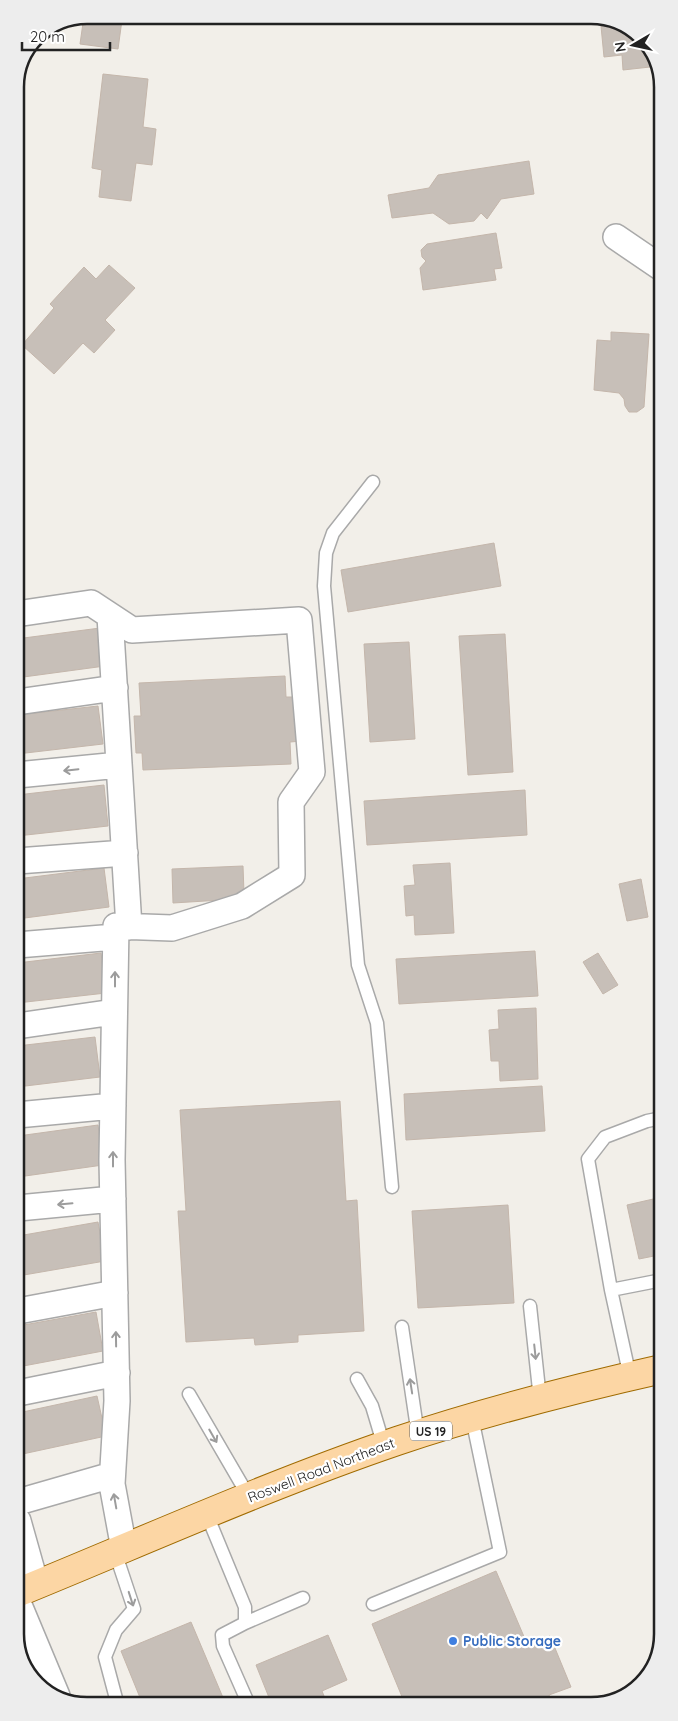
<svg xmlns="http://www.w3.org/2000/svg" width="678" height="1721" font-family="Quicksand,sans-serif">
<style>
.building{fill:#c7bfb8;stroke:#c4b6ab}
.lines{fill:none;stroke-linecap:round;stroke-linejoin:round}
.lane-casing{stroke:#a9a9a9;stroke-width:15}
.street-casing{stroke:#a9a9a9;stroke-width:28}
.primary-casing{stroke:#a06b00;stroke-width:30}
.lane{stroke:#fff;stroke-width:12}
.street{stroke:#fff;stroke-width:25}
.primary{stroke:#fcd6a4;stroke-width:28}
.oneway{stroke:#9c9c9c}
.shop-dot{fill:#3f7fe0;stroke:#fff;stroke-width:2}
.labels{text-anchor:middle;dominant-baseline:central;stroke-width:4.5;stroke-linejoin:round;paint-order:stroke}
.shield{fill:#fff;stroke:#646464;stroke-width:1}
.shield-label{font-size:12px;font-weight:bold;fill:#222}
.street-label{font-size:14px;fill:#222;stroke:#fff}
.shop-label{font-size:14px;font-weight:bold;fill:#366cbe;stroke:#fff;text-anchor:start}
.rim{fill:none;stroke:#222;stroke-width:2.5}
</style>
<rect width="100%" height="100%" fill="#f2efe9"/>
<!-- building -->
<path class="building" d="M 87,15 L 130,15 L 129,21 L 122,20 L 118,49 L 80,44 L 84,16 Z
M 618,24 L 635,30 L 659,64 L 659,66 L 623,70 L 622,55 L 604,57 L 601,26 Z
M 103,74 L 148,79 L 143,127 L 156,129 L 152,165 L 136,163 L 131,201 L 99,197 L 102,170 L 92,168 Z
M 529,161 L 534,194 L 501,199 L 487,219 L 481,213 L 474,221 L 449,224 L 433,213 L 392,218 L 388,195 L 429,188 L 438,175 Z
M 496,233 L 502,268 L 494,269 L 496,280 L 423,290 L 420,268 L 426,261 L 422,257 L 421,250 L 427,244 Z
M 109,265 L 135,288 L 105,320 L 115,330 L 94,353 L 83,343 L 54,374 L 22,345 L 54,308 L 50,304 L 84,267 L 96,279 Z
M 611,332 L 649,334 L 644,407 L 637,412 L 629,412 L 625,406 L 624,399 L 619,393 L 594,390 L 597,340 L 611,341 Z
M 494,543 L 501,586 L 348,612 L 341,570 Z
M 100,628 L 105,666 L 16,678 L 16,639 Z
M 505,634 L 513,772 L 468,775 L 459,636 Z
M 409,642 L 415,739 L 370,742 L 364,644 Z
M 285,676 L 286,697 L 300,697 L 302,741 L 290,742 L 291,764 L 143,770 L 142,753 L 136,753 L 134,716 L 141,716 L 139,683 Z
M 98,706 L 103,744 L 17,754 L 17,715 Z
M 104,785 L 108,826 L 17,836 L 17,795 Z
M 525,790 L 527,835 L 367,845 L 364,801 Z
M 450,863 L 454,933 L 415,935 L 414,915 L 406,916 L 404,886 L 415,885 L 413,865 Z
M 243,866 L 244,893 L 238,899 L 173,903 L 172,869 Z
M 104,868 L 109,907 L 17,919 L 17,879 Z
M 641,879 L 648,917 L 627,921 L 619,884 Z
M 535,951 L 538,996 L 399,1004 L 396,959 Z
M 101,953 L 106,993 L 17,1003 L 17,963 Z
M 598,953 L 618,985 L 603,994 L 583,962 Z
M 536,1008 L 538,1079 L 500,1081 L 499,1061 L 491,1061 L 489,1030 L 499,1029 L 498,1010 Z
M 95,1037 L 100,1077 L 17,1087 L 17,1046 Z
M 542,1086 L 545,1131 L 406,1140 L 404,1094 Z
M 340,1101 L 346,1201 L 357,1200 L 364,1331 L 298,1335 L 298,1342 L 255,1345 L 254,1338 L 186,1342 L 178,1211 L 186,1211 L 180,1110 Z
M 98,1125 L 103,1165 L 18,1177 L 18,1136 Z
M 662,1197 L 662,1263 L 659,1255 L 639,1259 L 627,1205 Z
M 508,1205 L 514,1303 L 418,1308 L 412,1211 Z
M 98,1222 L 105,1261 L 18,1276 L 18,1236 Z
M 96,1312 L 103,1351 L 18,1367 L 18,1326 Z
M 97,1396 L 106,1436 L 18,1455 L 18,1413 Z
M 496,1571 L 528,1646 L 550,1636 L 571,1687 L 549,1695 L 552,1703 L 405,1704 L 372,1624 Z
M 191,1622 L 224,1700 L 212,1705 L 143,1705 L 121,1651 Z
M 328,1635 L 347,1680 L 322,1691 L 324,1696 L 307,1703 L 308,1704 L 272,1705 L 256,1665 Z"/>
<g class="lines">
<defs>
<path id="lane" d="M 373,482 L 333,533 L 326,553 L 324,586 L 358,965 L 377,1023 L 392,1187
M 611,1290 L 588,1159 L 605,1137 L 647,1121 L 662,1118
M 530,1306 L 540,1399
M 402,1327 L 418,1435
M 630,1377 L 611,1290 L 662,1280
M 357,1379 L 372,1406 L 384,1446
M 189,1394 L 249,1497
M 207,1515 L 245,1607 L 245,1623
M 115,1552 L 134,1609 L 116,1630 L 105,1657 L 118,1706
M 373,1604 L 500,1552 L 472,1418
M 249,1705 L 223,1646 L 222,1635 L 245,1623 L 303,1598"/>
<path id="street" d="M 616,237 L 660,267
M 16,614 L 91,603 L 132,630 L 299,620 L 312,772 L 291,802 L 292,875 L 242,906 L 172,928 L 116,926 L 112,1160 L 117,1401 L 112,1484 L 124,1549
M 110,616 L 129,927
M 17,702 L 115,688
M 17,775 L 119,765
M 17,861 L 125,853
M 17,945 L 115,937
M 17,1026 L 114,1012
M 17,1115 L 113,1106
M 18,1208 L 113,1199
M 18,1311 L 115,1293
M 18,1393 L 117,1373
M 18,1502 L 112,1475
M 18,1521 L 36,1585
M 19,1605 L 57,1696"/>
<path id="primary" d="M 19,1592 C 144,1541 268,1485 397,1441 C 484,1412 573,1389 662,1369"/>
</defs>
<!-- lane casing -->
<use href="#lane" class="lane-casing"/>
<!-- street casing -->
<use href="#street" class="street-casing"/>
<!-- primary casing -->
<use href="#primary" class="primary-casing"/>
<!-- lane -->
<use href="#lane" class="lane"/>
<!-- street -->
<use href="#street" class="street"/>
<!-- primary -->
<use href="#primary" class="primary"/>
</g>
<!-- one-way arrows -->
<defs><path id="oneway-shaft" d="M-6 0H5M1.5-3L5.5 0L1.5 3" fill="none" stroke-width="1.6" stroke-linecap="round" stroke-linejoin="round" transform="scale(1.25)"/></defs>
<g class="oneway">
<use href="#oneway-shaft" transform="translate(71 770) rotate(174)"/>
<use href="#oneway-shaft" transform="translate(115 979) rotate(-90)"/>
<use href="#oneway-shaft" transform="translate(113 1159) rotate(-90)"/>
<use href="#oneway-shaft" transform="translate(65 1204) rotate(175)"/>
<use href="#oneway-shaft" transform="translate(116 1339) rotate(-91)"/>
<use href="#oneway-shaft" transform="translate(535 1352) rotate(84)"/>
<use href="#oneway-shaft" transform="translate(411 1386) rotate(-99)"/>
<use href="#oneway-shaft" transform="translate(213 1436) rotate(60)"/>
<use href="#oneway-shaft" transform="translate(115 1501) rotate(-100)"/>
<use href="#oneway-shaft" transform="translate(131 1599) rotate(72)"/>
</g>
<!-- markers -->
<circle class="shop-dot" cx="453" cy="1641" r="5"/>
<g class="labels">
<!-- shield labels -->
<rect class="shield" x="410" y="1421.5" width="42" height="19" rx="4"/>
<g class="shield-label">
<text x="431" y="1431">US 19</text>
</g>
<!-- street labels -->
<g class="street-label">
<text transform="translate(321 1470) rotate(-21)">Roswell Road Northeast</text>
</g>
<!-- shop labels -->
<g class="shop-label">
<text x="463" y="1641">Public Storage</text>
</g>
</g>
<!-- crop -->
<path d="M0 0H678V1721H0ZM87 24H591A63 63 0 0 1 654 87V1634A63 63 0 0 1 591 1697H87A63 63 0 0 1 24 1634V87A63 63 0 0 1 87 24Z" fill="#ededed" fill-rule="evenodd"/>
<path class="rim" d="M87 24H591A63 63 0 0 1 654 87V1634A63 63 0 0 1 591 1697H87A63 63 0 0 1 24 1634V87A63 63 0 0 1 87 24Z"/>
<!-- north arrow -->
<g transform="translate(633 45) rotate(261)" stroke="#ffffff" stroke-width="4" paint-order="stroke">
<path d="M0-4L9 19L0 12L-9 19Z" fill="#222222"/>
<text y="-8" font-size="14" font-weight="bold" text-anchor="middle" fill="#222222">N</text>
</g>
<!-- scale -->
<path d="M22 42v8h88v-8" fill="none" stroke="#222222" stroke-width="2.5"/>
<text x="30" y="42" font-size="15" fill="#222222" stroke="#ffffff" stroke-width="4" paint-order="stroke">20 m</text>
</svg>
